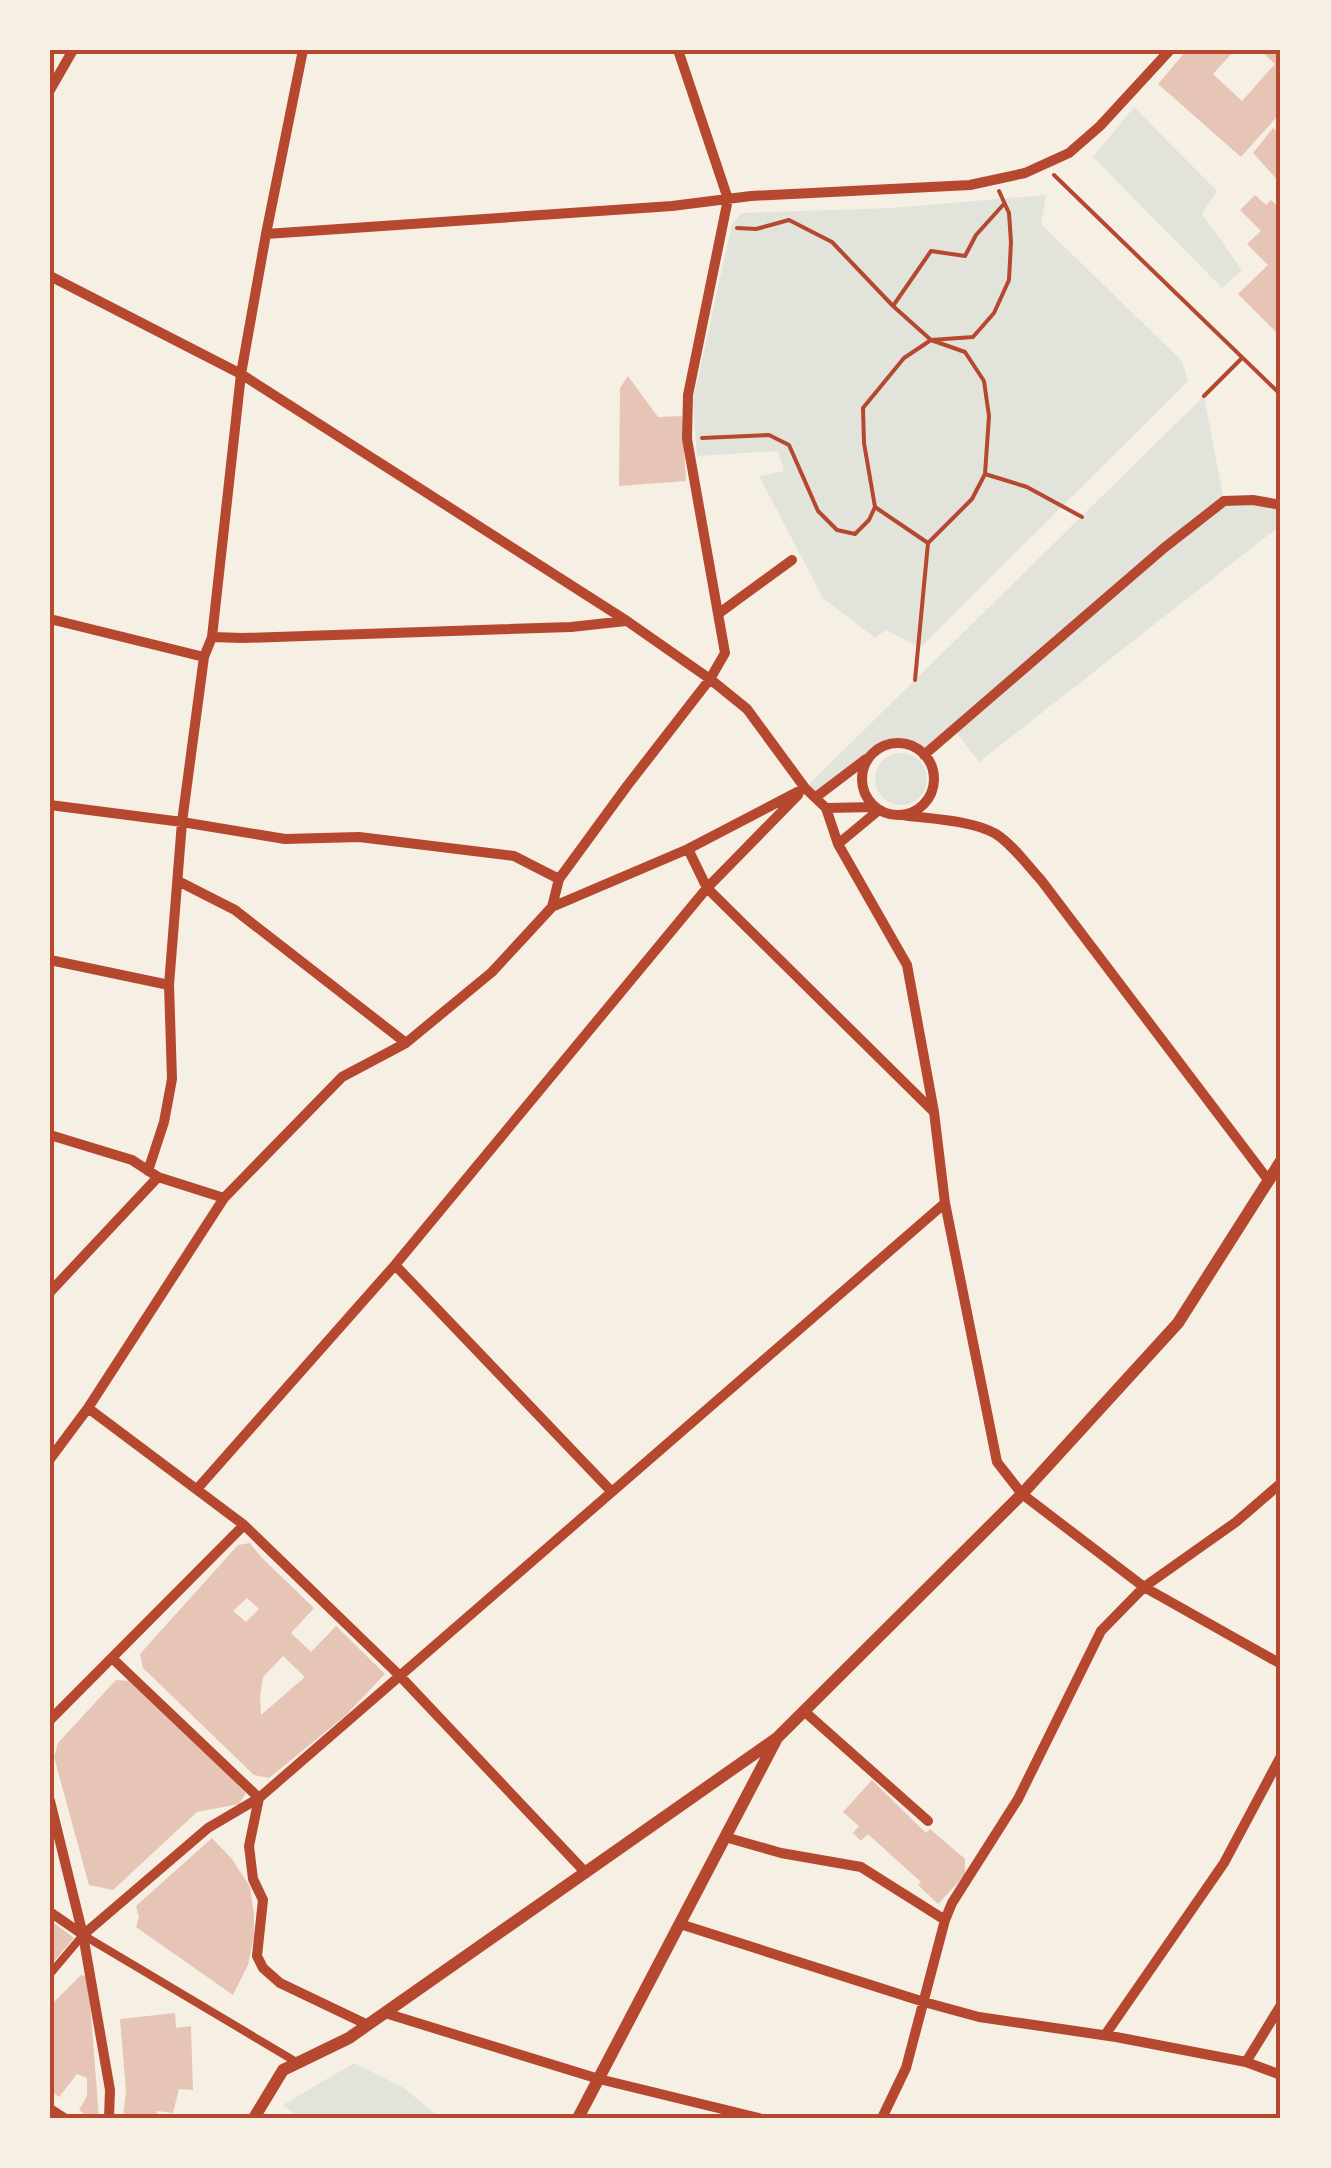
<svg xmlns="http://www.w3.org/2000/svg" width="1331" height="2168" font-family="'PT Sans Narrow',sans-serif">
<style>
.green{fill:#e2e4dc}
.building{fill:#e6c5b7;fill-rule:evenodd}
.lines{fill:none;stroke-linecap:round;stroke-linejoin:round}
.path{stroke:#b5482f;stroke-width:4}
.pedestrian{stroke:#b5482f;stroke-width:8}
.minor{stroke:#b5482f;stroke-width:10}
.tertiary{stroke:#b5482f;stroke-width:12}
.neatline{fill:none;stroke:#b5482f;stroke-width:4}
</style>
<rect width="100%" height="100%" fill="#f6efe4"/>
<!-- green -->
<path class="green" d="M 1134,107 L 1217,191 L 1202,214 L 1242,270 L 1222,288 L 1093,157 Z
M 1046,195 L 1041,224 L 1182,361 L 1188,381 L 920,648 L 886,630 L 875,638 L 823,598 L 759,476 L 784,471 L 778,451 L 697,456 L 693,401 L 732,224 L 742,213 L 891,208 Z
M 1204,396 L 1224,501 L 1281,505 L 1281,525 L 979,762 L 954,729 L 924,755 C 915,748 907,743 895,744 C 876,745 833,784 816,797 L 805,788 Z
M875 779a26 26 0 1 1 52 0a26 26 0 1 1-52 0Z
M 354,2063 L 404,2088 L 440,2118 L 300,2118 L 283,2105 Z"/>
<!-- building -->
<path class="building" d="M 1187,50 L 1235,50 L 1213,74 L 1242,101 L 1275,64 L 1260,50 L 1281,50 L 1281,112 L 1241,157 L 1158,84 Z
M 1273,128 L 1281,135 L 1281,184 L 1253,153 Z
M 1255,195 L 1266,205 L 1271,200 L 1281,209 L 1281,337 L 1238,294 L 1268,265 L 1247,244 L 1261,231 L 1240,210 Z
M 628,376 L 658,417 L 682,416 L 686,481 L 619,486 L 620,388 Z
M 250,1543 L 261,1557 L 314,1608 L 291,1633 L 311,1652 L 336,1626 L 385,1674 L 346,1715 L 269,1778 L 254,1775 L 143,1668 L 140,1654 L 238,1545 ZM 247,1598 L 259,1609 L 246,1622 L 233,1611 ZM 283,1656 L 305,1677 L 261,1715 L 260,1696 L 263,1677 Z
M 116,1680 L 130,1681 L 246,1793 L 239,1804 L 197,1812 L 113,1890 L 89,1885 L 54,1757 L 58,1743 Z
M 872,1780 L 926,1833 L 930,1829 L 965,1859 L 965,1875 L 938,1904 L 918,1885 L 921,1882 L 868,1834 L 861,1841 L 853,1833 L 859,1826 L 843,1812 Z
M 212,1838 L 232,1859 L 250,1887 L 254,1914 L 254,1936 L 248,1965 L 233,1995 L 136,1927 L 139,1917 L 136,1906 Z
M 50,1920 L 74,1938 L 50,1966 Z
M 81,1975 L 88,1977 L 99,2118 L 90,2118 L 79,2110 L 87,2096 L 87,2078 L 77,2074 L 59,2097 L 50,2090 L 50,2006 Z
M 175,2013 L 176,2028 L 191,2026 L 193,2090 L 179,2089 L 173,2113 L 157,2111 L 156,2118 L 123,2118 L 126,2091 L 120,2019 Z"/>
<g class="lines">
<!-- path -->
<path class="path" d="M 1054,175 L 1281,395
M 737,228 L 756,229 L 789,220 L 832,242 L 893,306 L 931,340 L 965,352 L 984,381 L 989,416 L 985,474 L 972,499 L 928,543 L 915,680
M 893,306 L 931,251 L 965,256 L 976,235 L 1003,205
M 1204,396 L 1242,358
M 702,438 L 769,435 L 789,445 L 818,511 L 837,530 L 855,534 L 869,520 L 875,507 L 864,443 L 863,408 L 904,358 L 931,340 L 973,337 L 994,313 L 1009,280 L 1011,242 L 1009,213 L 999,191
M 985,474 L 1027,487 L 1082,517
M 875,507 L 928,543"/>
<!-- pedestrian -->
<path class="pedestrian" d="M 50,1974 L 83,1935 L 298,2063"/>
<!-- minor -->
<path class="minor" d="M 50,90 L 73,50
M 266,234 L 672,206 L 751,196 L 970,185 L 1025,173 L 1069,153 L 1100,126 L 1170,50
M 50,276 L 241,374 L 627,621 L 710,679 L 747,709 L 805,788 L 826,808 L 838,844 L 907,965 L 934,1112 L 945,1203 L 997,1462 L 1022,1494 L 1144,1587 L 1281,1664
M 718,614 L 792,560
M 50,619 L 204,657
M 212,637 L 243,638 L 571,627 L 626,621
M862 779a36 36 0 1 1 72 0a36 36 0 1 1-72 0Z
M 924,755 L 1164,548 L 1224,501 L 1253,500 L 1281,505
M 816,797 L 866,759
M 50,805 L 182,822 L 285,839 L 359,837 L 514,856 L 559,879
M 826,808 L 875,807
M 902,815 C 929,819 973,820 996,834 C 1013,845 1027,865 1041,880 L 1269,1181
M 838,844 L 879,810
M 688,849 L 707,888 L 933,1111
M 178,881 L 235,910 L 406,1043
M 552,907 L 559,879 L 627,786 L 710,679 L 725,653 L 687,439 L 688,395 L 728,199 L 678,50
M 50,960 L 169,985
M 50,1135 L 132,1160 L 158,1177 L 50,1292
M 148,1171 L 164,1122 L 172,1079 L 169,985 L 182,822 L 204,657 L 212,637 L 241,374 L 266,234 L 303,50
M 158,1177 L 224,1198
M 395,1265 L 611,1491
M 88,1408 L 244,1525 L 399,1675 L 586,1873
M 50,1459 L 88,1408 L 224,1198 L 342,1077 L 406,1043 L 492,972 L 552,907 L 688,849 L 805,788
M 197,1489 L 395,1265 L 707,888 L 798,795
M 113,1659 L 259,1798 L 249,1846 L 253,1879 L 263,1900 L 257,1956 L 263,1968 L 280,1983 L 368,2025
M 804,1711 L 928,1821
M 50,1720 L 244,1525
M 50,1801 L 83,1935 L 110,2090 L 109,2118
M 725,1837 L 781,1853 L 861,1867 L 945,1920
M 50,1912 L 82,1934
M 680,1924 L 924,2002 L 979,2017 L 1116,2037 L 1246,2062 L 1281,2075
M 83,1935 L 208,1828 L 259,1798 L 945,1203
M 385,2013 L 599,2079 L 759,2118
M 1105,2035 L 1224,1863 L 1281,1756
M 1246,2062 L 1281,2005
M 50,2109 L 64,2118
M 882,2118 L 906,2068 L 945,1920 L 952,1903 L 1018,1799 L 1101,1631 L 1144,1587 L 1236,1522 L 1281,1483"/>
<!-- tertiary -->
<path class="tertiary" d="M 254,2118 L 283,2070 L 349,2038 L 777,1738 L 1022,1494 L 1178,1323 L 1281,1161
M 578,2118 L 776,1740"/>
</g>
<!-- border -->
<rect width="1331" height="2168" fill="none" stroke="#f6efe4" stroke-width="105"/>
<rect x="52" y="52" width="1226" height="2064" class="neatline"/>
</svg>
